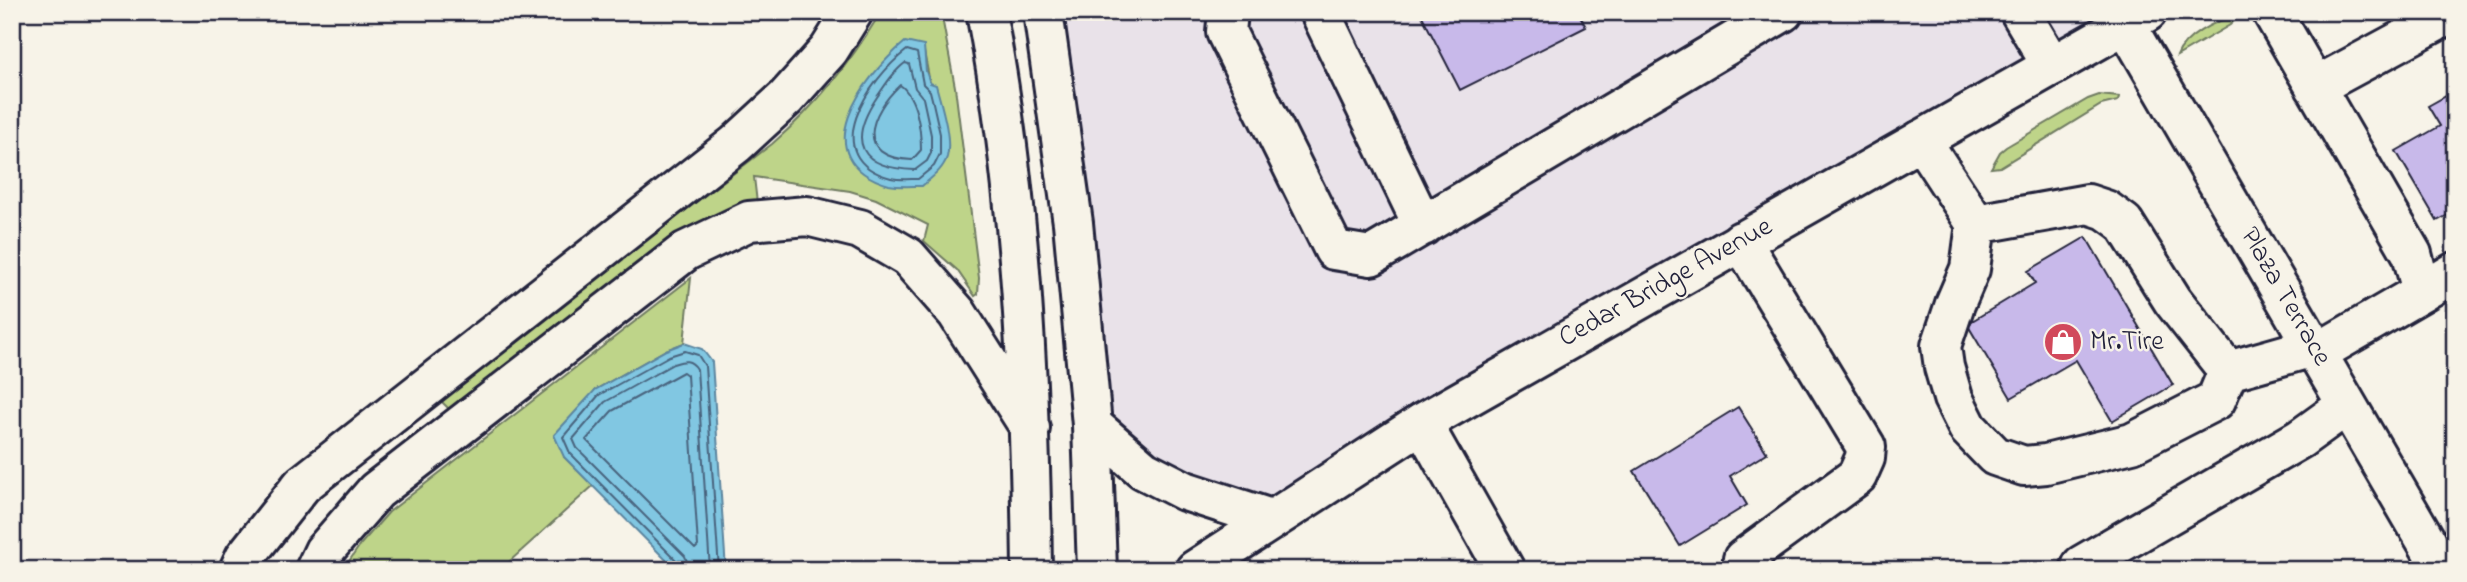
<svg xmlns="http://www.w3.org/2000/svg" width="2467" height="582" font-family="'Indie Flower',sans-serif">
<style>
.built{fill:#e9e2e9}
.green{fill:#bed489;stroke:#707b62;stroke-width:2;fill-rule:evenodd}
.water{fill:#81c7e2;stroke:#5b859f;stroke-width:2}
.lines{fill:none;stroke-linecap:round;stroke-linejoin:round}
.shore{stroke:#48647e;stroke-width:2}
.building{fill:#c8b9ea;stroke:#22223b;stroke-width:2}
.minor-casing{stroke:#22223b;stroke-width:44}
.major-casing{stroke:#22223b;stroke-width:44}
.highway-casing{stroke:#22223b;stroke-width:44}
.minor{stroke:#f7f3e8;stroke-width:38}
.major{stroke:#f7f3e8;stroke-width:38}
.highway{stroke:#f7f3e8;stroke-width:38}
.labels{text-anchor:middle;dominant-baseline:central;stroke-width:5;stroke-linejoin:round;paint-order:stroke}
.street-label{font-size:28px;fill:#22223b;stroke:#f7f3e8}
.poi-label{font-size:28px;fill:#22223b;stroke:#f7f3e8;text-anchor:start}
</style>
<rect width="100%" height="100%" fill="#f7f3e8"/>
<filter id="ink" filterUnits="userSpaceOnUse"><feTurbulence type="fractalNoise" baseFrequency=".0143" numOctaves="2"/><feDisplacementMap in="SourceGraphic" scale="14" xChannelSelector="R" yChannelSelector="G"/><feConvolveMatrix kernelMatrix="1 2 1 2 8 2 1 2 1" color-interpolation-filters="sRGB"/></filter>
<g filter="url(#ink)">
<!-- built -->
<path class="built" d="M 1043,12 L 2147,12 L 1271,519 L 1092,425 Z"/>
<!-- green -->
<path class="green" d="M 881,12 L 941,12 L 955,87 L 979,278 L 978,294 L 975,296 L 957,270 L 924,241 L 928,225 L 876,199 L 850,191 L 754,177 L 757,203 L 450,410 L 439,399 L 772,144 C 818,104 849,64 881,12 ZM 923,46 L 930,83 L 890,185 Z
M 2233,17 L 2237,18 L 2230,25 L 2177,56 C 2184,37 2214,21 2233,17 Z
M 2099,95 L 2119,97 L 2118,101 L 2101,105 L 2000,167 L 1991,168 L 2000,152 L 2006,147 L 2088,99 Z
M 691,278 L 684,343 L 666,350 L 595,390 L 564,457 L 593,486 L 500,570 L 343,570 L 360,545 L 389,512 Z"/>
<!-- water -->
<path class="water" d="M 905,42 L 924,46 L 926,71 L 930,83 L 936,85 C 941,104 952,138 947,157 C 943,170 931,178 922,186 C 911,186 899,187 889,185 C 802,159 863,77 905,42 Z
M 684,343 L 702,349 L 712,362 L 726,570 L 676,570 L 564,457 L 554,435 L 595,390 L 666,350 Z"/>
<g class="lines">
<!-- shore -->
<path class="shore" d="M 907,50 L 917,53 L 923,84 L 930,91 L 933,103 L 940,134 L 940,154 L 934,166 L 918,179 C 910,179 899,180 891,178 C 815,158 869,79 907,50 Z
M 905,63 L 909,64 L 915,88 L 923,98 L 931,135 L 931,153 L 927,161 L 915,170 C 859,168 847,142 877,97 C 885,85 894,71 905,63 Z
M 900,85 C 917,97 921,130 921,150 L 912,160 C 853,158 870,113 900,85 Z
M 683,372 L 687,375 L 698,546 L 695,549 L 586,440 L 612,411 Z
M 681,570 L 678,562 L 570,453 L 563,437 L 599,395 L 669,356 L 685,351 L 698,355 L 705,366 L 719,570
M 690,570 L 685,556 L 577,448 L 573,439 L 605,402 L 673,364 C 683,361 690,358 697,369 L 710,570"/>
</g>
<!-- building -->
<path class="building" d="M 1420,12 L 1578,12 L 1586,27 L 1460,90 Z
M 2455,91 L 2455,211 L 2437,221 L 2396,151 L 2440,126 L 2428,106 Z
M 2086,237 L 2173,385 L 2112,421 L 2076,360 L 2011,398 L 1967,324 L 2035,283 L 2028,271 Z
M 1738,407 L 1767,453 L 1730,476 L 1747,505 L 1680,546 L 1634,471 Z"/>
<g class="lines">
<defs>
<path id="minor" d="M 1228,12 L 1226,32 L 1334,250 L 1371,256 L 1783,12
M 1320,12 L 1423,226
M 2020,12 L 2052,66
M 2272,12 L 2412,254 L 2422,292 L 2317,353
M 2126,25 L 2443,570
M 2315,87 L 2454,12
M 1921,140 L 1976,224 L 1970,269 L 1955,304 L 1941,346 L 1944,367 L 1953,398 L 1968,428 L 1995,456 L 2024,466 L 2046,464 L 2132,443 L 2216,400 L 2228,371 L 2173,301 L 2124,223 L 2106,210 L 2088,204 L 1976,224
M 1741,241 L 1866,447 L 1865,458 L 1857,476 L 1743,559
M 2422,292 L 2455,272
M 2228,371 L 2313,347
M 1422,423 L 1505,570
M 2080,570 L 2082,565 L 2300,439 L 2347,405"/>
<path id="major" d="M 1195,570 L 1422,423 L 2147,12"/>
<path id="highway" d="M 986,12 C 1021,196 1030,383 1032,570
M 1043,12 L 1073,223 L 1092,425 L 1097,570
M 1092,425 L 1144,470 L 1185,491 L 1271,519
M 239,570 L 245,557 L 302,485 L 736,144 L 786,98 L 829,50 L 853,12
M 315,570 L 324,551 L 376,491 L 686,251 L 749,221 L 807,216 L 860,229 L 908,257 L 957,313 L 1030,428"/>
</defs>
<!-- minor casing -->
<use href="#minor" class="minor-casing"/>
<!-- major casing -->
<use href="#major" class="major-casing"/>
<!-- highway casing -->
<use href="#highway" class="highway-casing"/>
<!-- minor -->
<use href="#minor" class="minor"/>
<!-- major -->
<use href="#major" class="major"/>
<!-- highway -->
<use href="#highway" class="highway"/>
</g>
</g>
<!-- icons -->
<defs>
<symbol id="shop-disc" viewBox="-11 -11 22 22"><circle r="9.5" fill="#d1495b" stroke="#f7f3e8"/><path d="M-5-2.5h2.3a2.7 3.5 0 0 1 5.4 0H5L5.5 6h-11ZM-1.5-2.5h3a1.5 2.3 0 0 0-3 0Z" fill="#fff"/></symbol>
</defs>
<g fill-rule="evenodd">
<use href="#shop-disc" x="2041" y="320" width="44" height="44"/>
</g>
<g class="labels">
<!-- street labels -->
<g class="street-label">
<text transform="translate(1666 283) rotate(-29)">Cedar Bridge Avenue</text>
<text transform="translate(2285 297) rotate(60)">Plaza Terrace</text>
</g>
<!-- poi labels -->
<g class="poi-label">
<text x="2090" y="342">Mr.Tire</text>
</g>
</g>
<!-- margin -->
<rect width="2467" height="582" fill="none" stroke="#f7f3e8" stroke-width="42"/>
<rect x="21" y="21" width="2425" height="540" fill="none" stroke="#22223b" stroke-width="2.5" filter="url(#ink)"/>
</svg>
